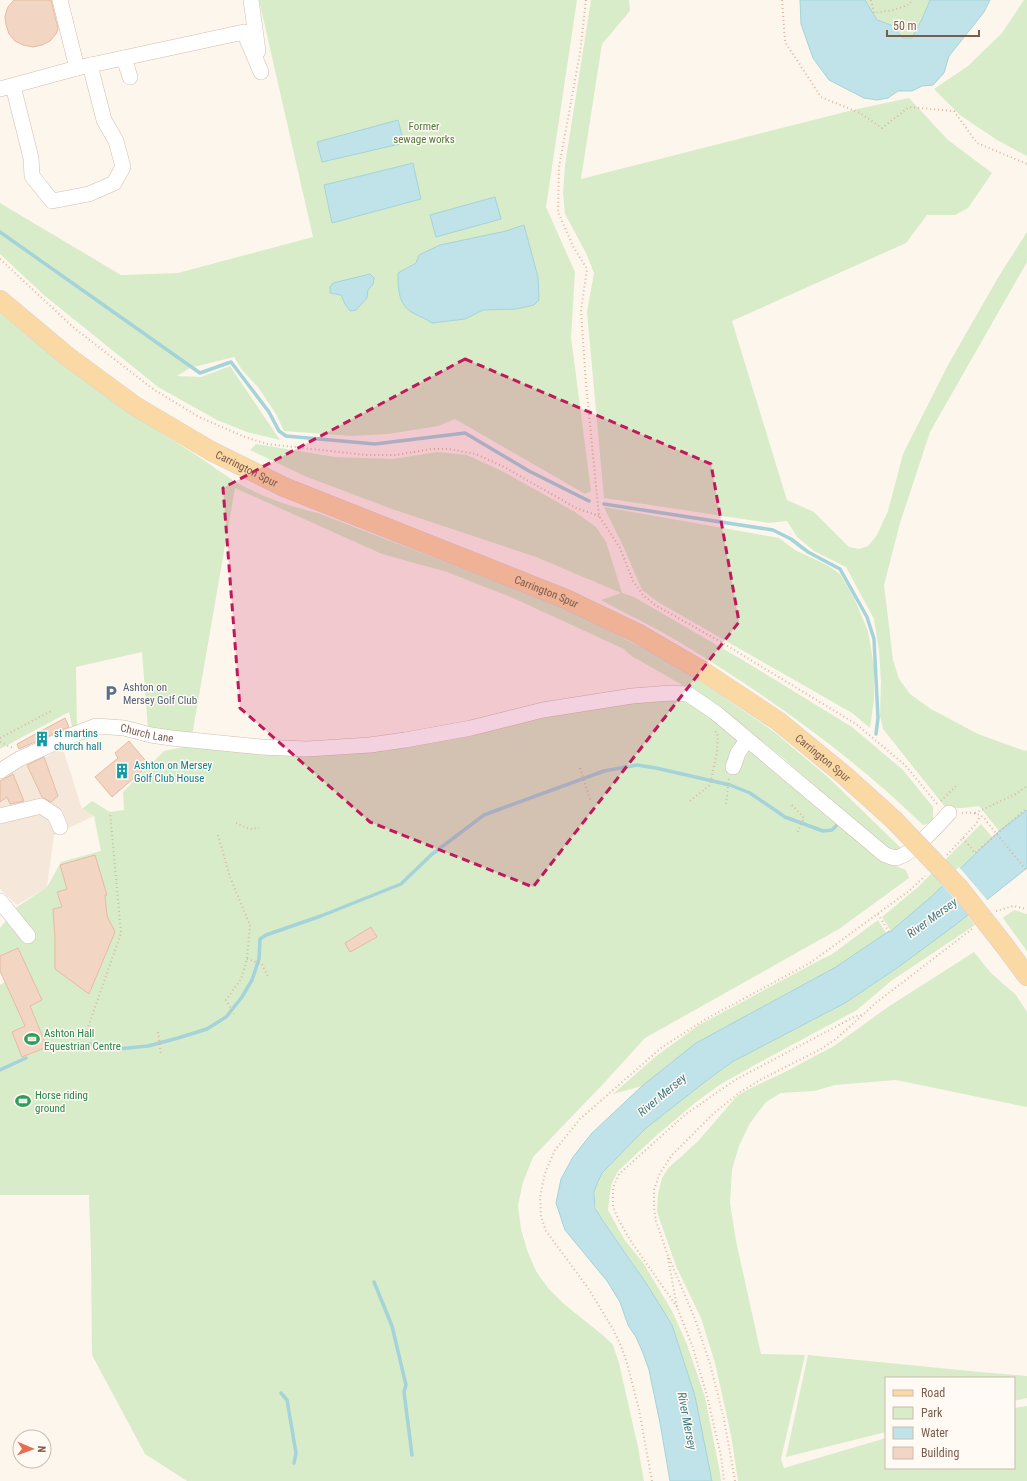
<svg xmlns="http://www.w3.org/2000/svg" width="1027" height="1481" font-family="'Roboto Condensed',sans-serif">
<style>
.residential{fill:#f5e8da}
.green{fill:#d8ecc9}
.water{fill:#bfe3e8;stroke:#a5d3da}
.pier{fill:#fdf6ec}
.lines{fill:none;stroke-linecap:round;stroke-linejoin:round}
.stream{stroke:#a5d3da;stroke-width:3.5}
.building{fill:#f3d5c3;stroke:#e6bba3}
.minor-casing{stroke:#d1beb0;stroke-width:16}
.major-casing{stroke:#dad1cd;stroke-width:20}
.path{stroke:#d9b8a5;stroke-width:2;stroke-dasharray:1 3;stroke-linecap:butt}
.minor{stroke:#fff;stroke-width:15}
.major{stroke:#fbd9a5;stroke-width:19}
.major-bridge-casing{stroke:#dad1cd;stroke-width:20;stroke-linecap:butt}
.path-bridge{stroke:#d9b8a5;stroke-width:2;stroke-dasharray:1 3;stroke-linecap:butt}
.major-bridge{stroke:#fbd9a5;stroke-width:19}
.marked{fill:#c2185b;fill-opacity:0.2;stroke:#c2185b;stroke-width:3;stroke-dasharray:8 5;stroke-linejoin:round}
.labels{text-anchor:middle;dominant-baseline:central;stroke-width:3;stroke-linejoin:round;paint-order:stroke}
.park-label{font-size:11px;fill:#537a41;stroke:#fffaf3}
.street-label{font-size:11px;fill:#7a5c4d;stroke:#fffaf3}
.service-label{font-size:11px;fill:#4e5e75;stroke:#fffaf3;text-anchor:start}
.culture-label{font-size:11px;fill:#0d838f;stroke:#fffaf3;text-anchor:start}
.leisure-label{font-size:11px;fill:#27864d;stroke:#fffaf3;text-anchor:start}
.water-label{font-size:12px;font-style:italic;fill:#437c86;stroke:#fffaf3}
</style>
<rect width="100%" height="100%" fill="#fdf6ec"/>
<!-- residential -->
<path class="residential" d="M 62,746 L 82,809 L 94,816 L 54,835 L 47,887 L 17,905 L 0,889 L 0,782 L 21,765 L 48,756 Z"/>
<!-- green -->
<path class="green" d="M 259,0 L 577,0 L 546,207 L 575,272 L 571,337 L 591,491 L 585,494 L 455,419 L 438,426 L 388,434 L 351,436 L 284,431 L 276,414 L 258,387 L 242,370 L 234,357 L 190,368 L 177,376 L 201,377 L 230,366 L 280,440 L 247,432 L 217,420 L 158,387 L 45,296 L 0,254 L 0,203 L 121,275 L 178,273 L 313,237 Z
M 591,0 L 629,0 L 630,11 L 602,44 L 581,179 L 853,110 L 909,98 L 948,140 L 992,173 L 968,208 L 955,215 L 927,215 L 906,243 L 732,321 L 787,500 L 814,512 L 849,547 L 859,549 L 868,546 L 877,535 L 888,511 L 903,454 L 948,365 L 999,276 L 1027,232 L 1027,262 L 930,432 L 900,523 L 884,585 L 893,660 L 899,679 L 910,694 L 931,709 L 978,734 L 1025,751 L 1027,750 L 1027,810 L 999,831 L 979,806 L 963,808 L 946,808 L 883,729 L 880,716 L 881,681 L 879,651 L 874,619 L 846,567 L 814,551 L 797,537 L 787,521 L 769,523 L 604,498 L 587,312 L 594,273 L 586,253 L 565,214 L 563,193 L 565,165 Z
M 865,0 L 930,0 L 922,19 L 912,38 L 903,38 L 891,25 L 877,20 Z
M 1024,0 L 1027,0 L 1027,156 L 997,140 L 960,115 L 934,89 L 968,66 L 1002,33 Z
M 0,313 C 61,365 125,411 193,453 C 209,463 225,476 241,485 C 266,498 291,507 318,513 L 572,611 L 671,663 L 704,684 L 773,731 L 829,778 L 903,850 L 894,853 L 884,848 L 782,757 L 691,690 L 630,655 L 624,649 L 513,598 L 447,572 L 382,554 L 235,488 L 192,736 L 148,729 L 142,652 L 76,667 L 77,729 L 73,731 L 69,712 L 0,749 Z
M 256,444 L 335,457 L 393,459 L 437,452 L 467,455 L 502,471 L 575,512 L 596,527 L 606,542 L 622,593 L 634,597 L 746,662 L 852,727 L 903,770 L 933,807 L 933,822 L 923,825 C 853,757 772,699 689,648 C 661,630 630,616 601,600 L 621,593 L 536,557 L 392,509 L 307,477 L 250,450 Z
M 604,507 L 779,538 L 795,550 L 827,565 L 840,574 L 854,598 L 868,631 L 874,666 L 874,700 L 870,728 L 852,713 L 658,602 L 642,590 L 624,548 Z
M 668,697 L 690,701 L 880,858 L 893,865 L 906,870 L 909,878 L 839,929 L 645,1038 L 605,1082 L 533,1157 L 523,1182 L 518,1205 L 521,1229 L 527,1250 L 536,1271 L 548,1288 L 564,1304 L 605,1337 L 613,1345 L 619,1363 L 638,1447 L 644,1481 L 187,1481 L 145,1454 L 92,1355 L 91,1255 L 89,1195 L 0,1195 L 0,985 L 5,982 L 0,970 L 0,928 L 17,907 L 47,887 L 61,862 L 101,851 L 94,816 L 82,809 L 92,801 L 110,812 L 124,810 L 123,792 L 164,751 L 184,747 L 311,751 L 542,714 Z
M 981,824 L 993,838 L 932,896 L 891,931 L 882,917 L 918,887 Z
M 1014,910 L 1027,914 L 1027,951 L 1003,918 Z
M 967,915 L 975,925 L 891,981 L 857,1010 L 760,1062 L 721,1084 L 696,1102 L 657,1135 L 618,1171 L 611,1185 L 608,1210 L 624,1239 L 644,1264 L 672,1311 L 686,1342 L 705,1397 L 720,1473 L 721,1481 L 712,1481 L 695,1396 L 672,1325 L 630,1259 L 598,1214 L 594,1201 L 596,1186 L 602,1173 L 645,1129 L 706,1081 L 732,1062 L 845,1003 L 897,968 Z
M 878,920 L 886,933 L 836,967 L 696,1043 L 642,1086 L 613,1094 L 655,1057 L 699,1025 L 824,958 L 831,955 Z
M 974,952 L 991,973 L 1016,995 L 1027,1012 L 1027,1107 L 896,1080 L 835,1085 L 814,1091 L 781,1093 L 766,1102 L 750,1123 L 739,1146 L 732,1170 L 730,1203 L 736,1241 L 761,1354 L 805,1355 L 781,1459 L 784,1468 L 886,1438 L 886,1468 L 1014,1468 L 1014,1408 L 1027,1406 L 1027,1481 L 738,1481 L 731,1435 L 715,1363 L 701,1318 L 676,1266 L 657,1212 L 658,1194 L 662,1178 L 669,1167 L 681,1157 L 699,1140 L 737,1096 L 749,1089 L 785,1072 L 834,1046 L 888,1007 Z
M 808,1355 L 980,1372 L 1027,1376 L 1027,1398 L 1014,1401 L 1014,1378 L 886,1378 L 886,1432 L 786,1457 Z"/>
<!-- water -->
<path class="water" d="M 800,0 L 865,0 L 877,20 L 891,25 L 903,38 L 912,38 L 922,19 L 930,0 L 990,0 L 984,12 L 949,56 L 944,73 L 933,85 L 922,86 L 912,91 L 898,91 L 888,98 L 877,100 L 864,98 L 829,80 L 813,58 L 801,24 Z
M 398,120 L 404,143 L 322,162 L 317,142 Z
M 413,163 L 421,199 L 332,223 L 324,185 Z
M 495,197 L 501,219 L 436,237 L 430,215 Z
M 524,225 L 538,277 L 539,300 L 534,305 L 516,309 L 483,310 L 465,319 L 432,323 C 426,319 421,317 415,314 C 398,306 398,289 398,273 L 416,263 L 419,255 L 440,245 L 506,231 Z
M 370,274 L 374,278 L 373,284 L 368,290 L 367,298 L 356,310 L 350,311 L 345,304 L 341,295 L 330,293 L 330,287 L 333,283 Z
M 1027,810 L 1027,868 L 954,926 L 897,968 L 845,1003 L 732,1062 L 706,1081 L 645,1129 L 602,1173 L 596,1186 L 594,1193 L 595,1208 L 603,1221 L 648,1286 L 672,1325 L 695,1396 L 712,1481 L 670,1481 L 660,1423 L 649,1370 L 643,1353 L 636,1337 L 628,1325 L 620,1302 L 607,1281 L 565,1230 L 556,1203 L 561,1179 L 573,1157 L 592,1133 L 642,1086 L 696,1043 L 836,967 L 886,933 L 891,931 L 932,896 L 999,831 Z"/>
<!-- pier -->
<path class="pier" d="M 959,867 L 988,901 L 970,916 L 941,884 Z"/>
<g class="lines">
<!-- stream -->
<path class="stream" d="M 0,232 L 200,373 L 231,362 L 269,412 L 279,431 L 286,436 L 375,444 L 465,433 L 529,471 L 589,501
M 604,504 L 773,530 L 791,539 L 808,552 L 840,569 L 867,617 L 874,639 L 878,718 L 876,734
M 66,1049 L 89,1044 L 117,1049 L 148,1046 L 178,1038 L 207,1029 L 226,1017 L 242,997 L 252,980 L 259,959 L 260,939 L 266,935 L 321,916 L 401,884 L 431,855 L 484,815 L 604,771 L 637,765 L 656,768 L 730,785 L 750,793 L 785,817 L 823,831 L 832,830 L 837,825
M 0,1070 L 26,1058
M 374,1282 L 392,1326 L 406,1385 L 404,1392 L 412,1455
M 281,1393 L 287,1400 L 296,1453 L 294,1463"/>
</g>
<!-- building -->
<path class="building" d="M 14,0 L 51,0 L 58,29 L 56,34 L 50,41 L 42,45 L 33,47 L 23,45 L 15,41 L 9,34 L 6,25 L 5,16 L 8,7 Z
M 65,718 L 69,727 L 19,749 L 17,744 Z
M 129,741 L 149,765 L 112,797 L 95,777 L 118,758 L 115,753 Z
M 44,757 L 58,796 L 51,802 L 42,797 L 27,765 Z
M 13,774 L 24,801 L 10,804 L 7,797 L 0,802 L 0,781 Z
M 95,855 L 107,895 L 105,895 L 107,916 L 115,932 L 89,994 L 55,969 L 55,940 L 53,909 L 62,907 L 57,892 L 67,889 L 60,865 Z
M 371,927 L 377,937 L 350,952 L 345,943 Z
M 18,948 L 42,1000 L 30,1006 L 47,1047 L 22,1057 L 12,1032 L 25,1026 L 0,971 L 0,956 Z"/>
<g class="lines">
<defs>
<g id="minor">
<path d="M 251,0 L 258,51"/>
<path d="M 124,58 L 130,77"/>
<path d="M 77,68 L 244,32 L 261,72"/>
<path d="M 13,86 L 31,158 L 32,176 L 52,201 L 89,194 L 114,183 L 123,167 L 116,141 L 104,120 L 90,65"/>
<path d="M 0,89 L 77,68 L 60,0"/>
<path d="M 733,767 L 738,753 L 747,740"/>
<path id="s1" d="M 0,771 L 19,759 L 70,736 L 96,726 L 124,728 L 151,735 L 171,738 L 261,747 L 307,749 L 370,745 L 405,740 L 471,728 L 543,710 L 632,696 L 670,693 L 688,694 L 716,713 L 884,854 C 889,856 894,859 899,857 C 914,852 938,825 949,813"/>
<path d="M 0,816 L 41,806 L 55,815 L 60,827"/>
<path d="M 0,901 L 28,936"/>
</g>
<g id="major">
<path id="s2" d="M 0,300 L 67,356 L 135,406 L 211,451 L 284,487 L 566,599 L 637,633 L 704,672 L 778,721 L 844,775 L 894,820"/>
<path d="M 1004,945 L 1027,976"/>
</g>
</defs>
<!-- minor casing -->
<use href="#minor" class="minor-casing"/>
<!-- major casing -->
<use href="#major" class="major-casing"/>
<!-- path -->
<path class="path" d="M 586,0 L 580,53 L 559,167 L 558,212 L 574,248 L 587,269 L 581,310 L 586,384 L 599,516 L 620,548 L 633,581 L 643,595 L 655,605 L 721,642 L 856,724 L 905,765 L 938,805
M 782,0 L 785,42 L 821,97 L 860,113 L 882,128 L 909,107 L 954,111 L 977,143 L 1027,164
M 871,0 L 874,13 L 894,10 L 910,4 L 911,0
M 0,259 L 74,328 L 153,389 L 199,417 L 245,437 L 267,444 L 366,455 L 396,455 L 431,449 L 449,449 L 476,454 L 504,467 L 576,508 L 599,516
M 0,738 L 53,710
M 0,742 L 13,748
M 580,768 L 591,802
M 690,801 L 710,785 L 717,752 L 718,736 L 715,731
M 941,801 L 956,786
M 726,804 L 729,779
M 792,805 L 804,818 L 797,833
M 962,813 C 970,812 983,813 987,822
M 975,813 L 1014,795 L 1027,786
M 236,823 L 249,829 L 259,828
M 218,835 L 230,877 L 250,925 L 247,959 L 241,979 L 226,1000 L 234,1014
M 963,838 L 975,853 L 1027,808
M 947,855 L 976,824 L 980,816
M 996,911 L 1013,906 L 1027,909
M 878,914 L 889,932
M 247,959 L 262,964 L 268,977
M 87,1030 L 121,933 L 110,812
M 158,1032 L 161,1054
M 668,1258 L 677,1307 L 693,1348 L 707,1396 L 721,1456 L 724,1481
M 677,1307 L 630,1240 L 618,1219 L 613,1206 L 613,1188 L 619,1174 L 686,1114 L 735,1080 L 854,1017 L 861,1015
M 652,1481 L 639,1410 L 627,1363 L 621,1346 L 613,1329 L 588,1288 L 546,1231 L 541,1217 L 540,1197 L 545,1173 L 555,1150 L 580,1119 L 661,1048 L 706,1019 L 810,963 L 909,891 L 925,876
M 735,1481 L 724,1419 L 710,1364 L 695,1319 L 667,1253 L 656,1221 L 654,1208 L 654,1190 L 660,1173 L 672,1155 L 714,1113 L 739,1093 L 760,1080 L 821,1049 L 836,1039 L 877,1002 L 972,929"/>
<!-- minor -->
<use href="#minor" class="minor"/>
<!-- major -->
<use href="#major" class="major"/>
<defs>
<path id="major-bridge" d="M 894,820 L 960,889 L 1004,945"/>
</defs>
<!-- major-bridge casing -->
<use href="#major-bridge" class="major-bridge-casing"/>
<!-- path-bridge -->
<path class="path-bridge" d="M 987,822 L 1027,871"/>
<!-- major-bridge -->
<use href="#major-bridge" class="major-bridge"/>
</g>
<!-- marked area -->
<path class="marked" d="M 465,359 L 711,464 L 739,622 L 533,887 L 370,822 L 240,708 L 223,488 Z"/>
<!-- icons -->
<defs>
<symbol id="parking-bare" viewBox="-9 -9 18 18"><path d="M-3.5-5.5H1a3.5 3.5 0 0 1 0 7H-1V5.5H-3.5ZM-1-3.4V-.6H.8a1.4 1.4 0 0 0 0-2.8Z" fill="#5c6f8a" stroke="#fffaf3" stroke-width="2.5" paint-order="stroke"/></symbol>
<symbol id="building-bare" viewBox="-9 -9 18 18"><path d="M-4-6H4V6H1V3H-1V6H-4ZM-2.5-4.3h1.7v1.8h-1.7ZM.8-4.3h1.7v1.8H.8ZM-2.5-1h1.7V.8h-1.7ZM.8-1h1.7V.8H.8Z" fill="#0f9aa8" stroke="#fffaf3" stroke-width="2.5" paint-order="stroke"/></symbol>
<symbol id="stadium-bare" viewBox="-9 -9 18 18"><path d="M0-5a6.5 5 0 1 0 0 10a6.5 5 0 1 0 0-10ZM-3.5-1.8h7v3.6h-7Z" fill="#2e9e5b" stroke="#fffaf3" stroke-width="2.5" paint-order="stroke"/></symbol>
</defs>
<g fill-rule="evenodd">
<use href="#parking-bare" x="100" y="682" width="22" height="22"/>
<use href="#building-bare" x="31" y="728" width="22" height="22"/>
<use href="#building-bare" x="111" y="760" width="22" height="22"/>
<use href="#stadium-bare" x="21" y="1028" width="22" height="22"/>
<use href="#stadium-bare" x="12" y="1090" width="22" height="22"/>
</g>
<g class="labels">
<!-- park labels -->
<g class="park-label">
<text x="424" y="126">Former<tspan x="424" dy="13">sewage works</tspan></text>
</g>
<!-- street labels -->
<g class="street-label">
<text stroke="none"><textPath href="#s2" startOffset="300">Carrington Spur</textPath></text>
<text stroke="none"><textPath href="#s2" startOffset="624">Carrington Spur</textPath></text>
<text stroke="none"><textPath href="#s1" startOffset="158">Church Lane</textPath></text>
<text stroke="none"><textPath href="#s2" startOffset="948">Carrington Spur</textPath></text>
</g>
<!-- service labels -->
<g class="service-label">
<text x="123" y="687">Ashton on<tspan x="123" dy="13">Mersey Golf Club</tspan></text>
</g>
<!-- culture labels -->
<g class="culture-label">
<text x="54" y="733">st martins<tspan x="54" dy="13">church hall</tspan></text>
<text x="134" y="765">Ashton on Mersey<tspan x="134" dy="13">Golf Club House</tspan></text>
</g>
<!-- leisure labels -->
<g class="leisure-label">
<text x="44" y="1033">Ashton Hall<tspan x="44" dy="13">Equestrian Centre</tspan></text>
<text x="35" y="1095">Horse riding<tspan x="35" dy="13">ground</tspan></text>
</g>
<!-- water labels -->
<g class="water-label">
<text transform="translate(932 918) rotate(-36)">River Mersey</text>
<text transform="translate(662 1095) rotate(-40)">River Mersey</text>
<text transform="translate(687 1421) rotate(79)">River Mersey</text>
</g>
</g>
<!-- legend -->
<rect x="885" y="1377" width="130" height="92" fill="#fffaf3" stroke="#cabbb1"/>
<rect x="893" y="1390" width="20" height="6" fill="#fbd9a5" stroke="#cabbb1"/>
<text x="921" y="1397" font-size="12" fill="#7a5c4d">Road</text>
<rect x="893" y="1407" width="20" height="12" fill="#d8ecc9" stroke="#cabbb1"/>
<text x="921" y="1417" font-size="12" fill="#7a5c4d">Park</text>
<rect x="893" y="1427" width="20" height="12" fill="#bfe3e8" stroke="#cabbb1"/>
<text x="921" y="1437" font-size="12" fill="#7a5c4d">Water</text>
<rect x="893" y="1447" width="20" height="12" fill="#f3d5c3" stroke="#cabbb1"/>
<text x="921" y="1457" font-size="12" fill="#7a5c4d">Building</text>
<!-- north arrow -->
<g transform="translate(32 1449) rotate(92)"><circle r="19" fill="#fffaf3" stroke="#cabbb1"/>
<path d="M0-3L7 15L0 10L-7 15Z" fill="#e76f51"/>
<text y="-6" font-size="11" font-weight="bold" text-anchor="middle" fill="#7a5c4d">N</text>
</g>
<!-- scale -->
<path d="M887 30v6h92v-6" fill="none" stroke="#7a5c4d" stroke-width="2"/>
<text x="893" y="30" font-size="12" fill="#7a5c4d" stroke="#fffaf3" stroke-width="3" paint-order="stroke">50 m</text>
</svg>
